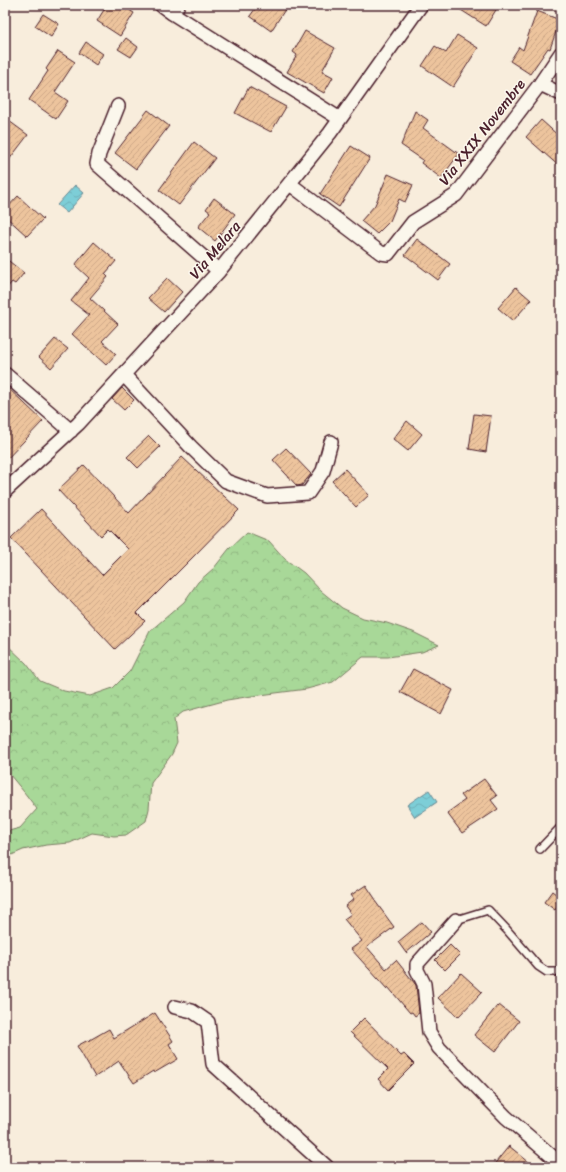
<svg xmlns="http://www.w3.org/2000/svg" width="566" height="1172" font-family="Sriracha,sans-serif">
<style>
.forest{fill:url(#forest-crowns);stroke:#797c62}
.water{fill:url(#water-waves);stroke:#698892}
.building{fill:url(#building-hatch);stroke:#4a1f2b}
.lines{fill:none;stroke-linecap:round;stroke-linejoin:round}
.service-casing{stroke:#4a1f2b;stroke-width:10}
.minor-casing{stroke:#4a1f2b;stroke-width:16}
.service{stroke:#fbf7ec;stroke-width:7}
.minor{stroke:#fbf7ec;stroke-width:13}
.labels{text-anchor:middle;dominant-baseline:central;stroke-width:3;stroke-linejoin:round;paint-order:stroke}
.street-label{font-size:15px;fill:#4a1f2b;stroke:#fbf7ec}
</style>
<defs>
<pattern id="forest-crowns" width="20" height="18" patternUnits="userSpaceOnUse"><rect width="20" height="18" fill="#a8d898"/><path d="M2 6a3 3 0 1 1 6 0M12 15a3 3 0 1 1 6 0" fill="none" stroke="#92b983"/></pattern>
<pattern id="water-waves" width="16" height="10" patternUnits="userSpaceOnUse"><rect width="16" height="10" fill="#7dced7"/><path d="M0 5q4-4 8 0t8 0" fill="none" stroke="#6eb0b9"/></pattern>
<pattern id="building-hatch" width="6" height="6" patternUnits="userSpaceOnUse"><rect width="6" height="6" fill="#edc49d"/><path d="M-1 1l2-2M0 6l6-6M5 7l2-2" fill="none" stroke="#cda887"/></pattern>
</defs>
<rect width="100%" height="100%" fill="#f8eddc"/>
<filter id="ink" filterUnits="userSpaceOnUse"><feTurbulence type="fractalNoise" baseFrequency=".025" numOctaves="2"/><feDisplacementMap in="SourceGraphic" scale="8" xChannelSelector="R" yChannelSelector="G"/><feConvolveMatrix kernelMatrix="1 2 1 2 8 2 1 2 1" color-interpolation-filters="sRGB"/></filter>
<g filter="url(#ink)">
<!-- forest -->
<path class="forest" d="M 247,532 L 269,541 L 285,559 L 304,573 L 321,591 L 342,608 L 363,618 L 387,623 L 413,632 L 439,645 L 422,652 L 388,657 L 363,657 L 333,682 L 307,689 L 252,696 L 227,700 L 183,712 L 174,719 L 177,743 L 172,754 L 151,783 L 149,809 L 146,821 L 126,835 L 114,836 L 92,833 L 70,843 L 46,845 L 23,850 L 5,858 L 5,832 L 20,828 L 37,809 L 24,792 L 5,769 L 5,643 L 26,663 L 40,681 L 64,691 L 90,696 L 113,688 L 130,671 L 150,631 L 184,602 L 198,582 L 214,568 L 229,549 Z"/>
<!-- water -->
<path class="water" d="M 75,185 L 84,193 L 67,213 L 57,205 Z
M 429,790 L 437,802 L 415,817 L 407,805 Z"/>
<!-- building -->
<path class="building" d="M 107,5 L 121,5 L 134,13 L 120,36 L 97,21 Z
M 258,5 L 288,5 L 271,31 L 250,16 Z
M 453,5 L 499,5 L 486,26 Z
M 537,11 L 560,20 L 550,49 L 548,48 L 530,74 L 510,61 L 519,47 L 523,50 Z
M 43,14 L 59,24 L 51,37 L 35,26 Z
M 305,31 L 335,48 L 322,71 L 333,77 L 324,93 L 287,72 L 297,55 L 293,52 Z
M 457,35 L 478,48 L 453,87 L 422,66 L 435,46 L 446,53 Z
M 126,38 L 138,47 L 131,57 L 118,49 Z
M 86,42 L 103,54 L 96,65 L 79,53 Z
M 58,51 L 75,62 L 55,92 L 68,101 L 56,119 L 29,100 L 48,71 L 46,69 Z
M 249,87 L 286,107 L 271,132 L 235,113 Z
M 148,110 L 169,126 L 136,169 L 115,153 Z
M 415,111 L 428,120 L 423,128 L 459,154 L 441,178 L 421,163 L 423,160 L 401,145 Z
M 5,118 L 28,135 L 5,165 Z
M 541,120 L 561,138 L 561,168 L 526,137 Z
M 194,142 L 215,158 L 179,205 L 159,190 Z
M 351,146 L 370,158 L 339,207 L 320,194 Z
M 388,174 L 413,185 L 405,202 L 399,199 L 390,221 L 377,234 L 361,221 L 375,205 Z
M 18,196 L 43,219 L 27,236 L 5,216 L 5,210 Z
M 214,198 L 235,214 L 215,241 L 198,227 L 210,212 L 206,209 Z
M 417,239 L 450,264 L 438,280 L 405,255 Z
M 94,242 L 116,261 L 105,274 L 108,277 L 90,298 L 118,324 L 102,341 L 116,354 L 106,365 L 72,334 L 89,315 L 71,301 L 89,278 L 75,265 Z
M 5,258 L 24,273 L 15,284 L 12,282 L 5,290 Z
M 167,278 L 182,292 L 164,312 L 148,298 Z
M 516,287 L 531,300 L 513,321 L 498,308 Z
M 55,339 L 68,349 L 51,368 L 39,357 Z
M 5,385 L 43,421 L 5,461 Z
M 122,388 L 134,400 L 124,410 L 112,399 Z
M 474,414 L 491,416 L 486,452 L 469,449 Z
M 407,421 L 422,434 L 408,451 L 393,439 Z
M 149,436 L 160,447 L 138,468 L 127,457 Z
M 286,448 L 311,474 L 302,485 L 297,486 L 273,460 Z
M 182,457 L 239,510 L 192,558 L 137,613 L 145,621 L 115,649 L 11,538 L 41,509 L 102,575 L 128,549 L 108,529 L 101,536 L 58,490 L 84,465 L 129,513 Z
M 345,469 L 369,495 L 356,507 L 332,481 Z
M 413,669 L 453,690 L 441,714 L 400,692 Z
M 484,779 L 497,796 L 491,800 L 498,809 L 462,833 L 447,813 L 465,800 L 461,795 Z
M 366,885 L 376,900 L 375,901 L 394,927 L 367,947 L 386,969 L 396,960 L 416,985 L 419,1013 L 415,1016 L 412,1012 L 410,1013 L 388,987 L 387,989 L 351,949 L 362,941 L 344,919 L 351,914 L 345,906 L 354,899 L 351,895 Z
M 552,891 L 561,898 L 561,902 L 555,910 L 544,902 Z
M 422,922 L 431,932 L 406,953 L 398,942 Z
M 450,945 L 460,955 L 445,970 L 435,960 Z
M 461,973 L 482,992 L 458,1017 L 438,998 Z
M 499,1005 L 519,1021 L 495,1052 L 474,1035 L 497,1006 L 498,1007 Z
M 155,1013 L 173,1041 L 169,1044 L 178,1059 L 154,1073 L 153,1071 L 134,1083 L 119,1061 L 95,1077 L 77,1046 L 88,1040 L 88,1041 L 109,1029 L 114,1038 Z
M 364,1018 L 401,1056 L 404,1054 L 414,1064 L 388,1090 L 378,1079 L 388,1069 L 350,1032 Z
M 509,1146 L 535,1167 L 492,1167 Z"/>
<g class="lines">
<defs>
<path id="service" d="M 540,849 L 561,827
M 456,920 L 488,910 L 507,930 L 538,966 L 547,972 L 557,972 L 561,970"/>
<path id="minor" d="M 161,5 L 172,13
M 178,5 L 172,13 L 340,119
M 540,84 L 561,94
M 118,106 L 99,154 L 97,164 L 219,271
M 290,184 L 381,253 L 388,254 L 413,222 L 456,195 L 540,84 L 561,53
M 5,374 L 71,431
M 124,375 L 191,447 L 226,481 L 267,496 L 308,493 L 323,471 L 331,442
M 5,491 L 78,424 L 219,271 L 330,133 L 421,5
M 456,920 L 417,964 L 417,970 L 424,984 L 429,1032 L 439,1048 L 506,1117 L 561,1164
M 175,1007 L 192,1011 L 208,1022 L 213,1064 L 327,1167"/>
</defs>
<!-- service casing -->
<use href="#service" class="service-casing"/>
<!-- minor casing -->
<use href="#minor" class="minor-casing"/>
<!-- service -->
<use href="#service" class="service"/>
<!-- minor -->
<use href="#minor" class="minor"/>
</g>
</g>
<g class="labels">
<!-- street labels -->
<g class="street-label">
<text transform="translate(482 132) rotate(-52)">Via XXIX Novembre</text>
<text transform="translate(215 250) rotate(-50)">Via Melara</text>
</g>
</g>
<!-- margin -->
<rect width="566" height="1172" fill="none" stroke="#fbf7ec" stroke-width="20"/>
<rect x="10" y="10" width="546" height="1152" fill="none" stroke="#4a1f2b" stroke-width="1.5" filter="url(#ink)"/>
</svg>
